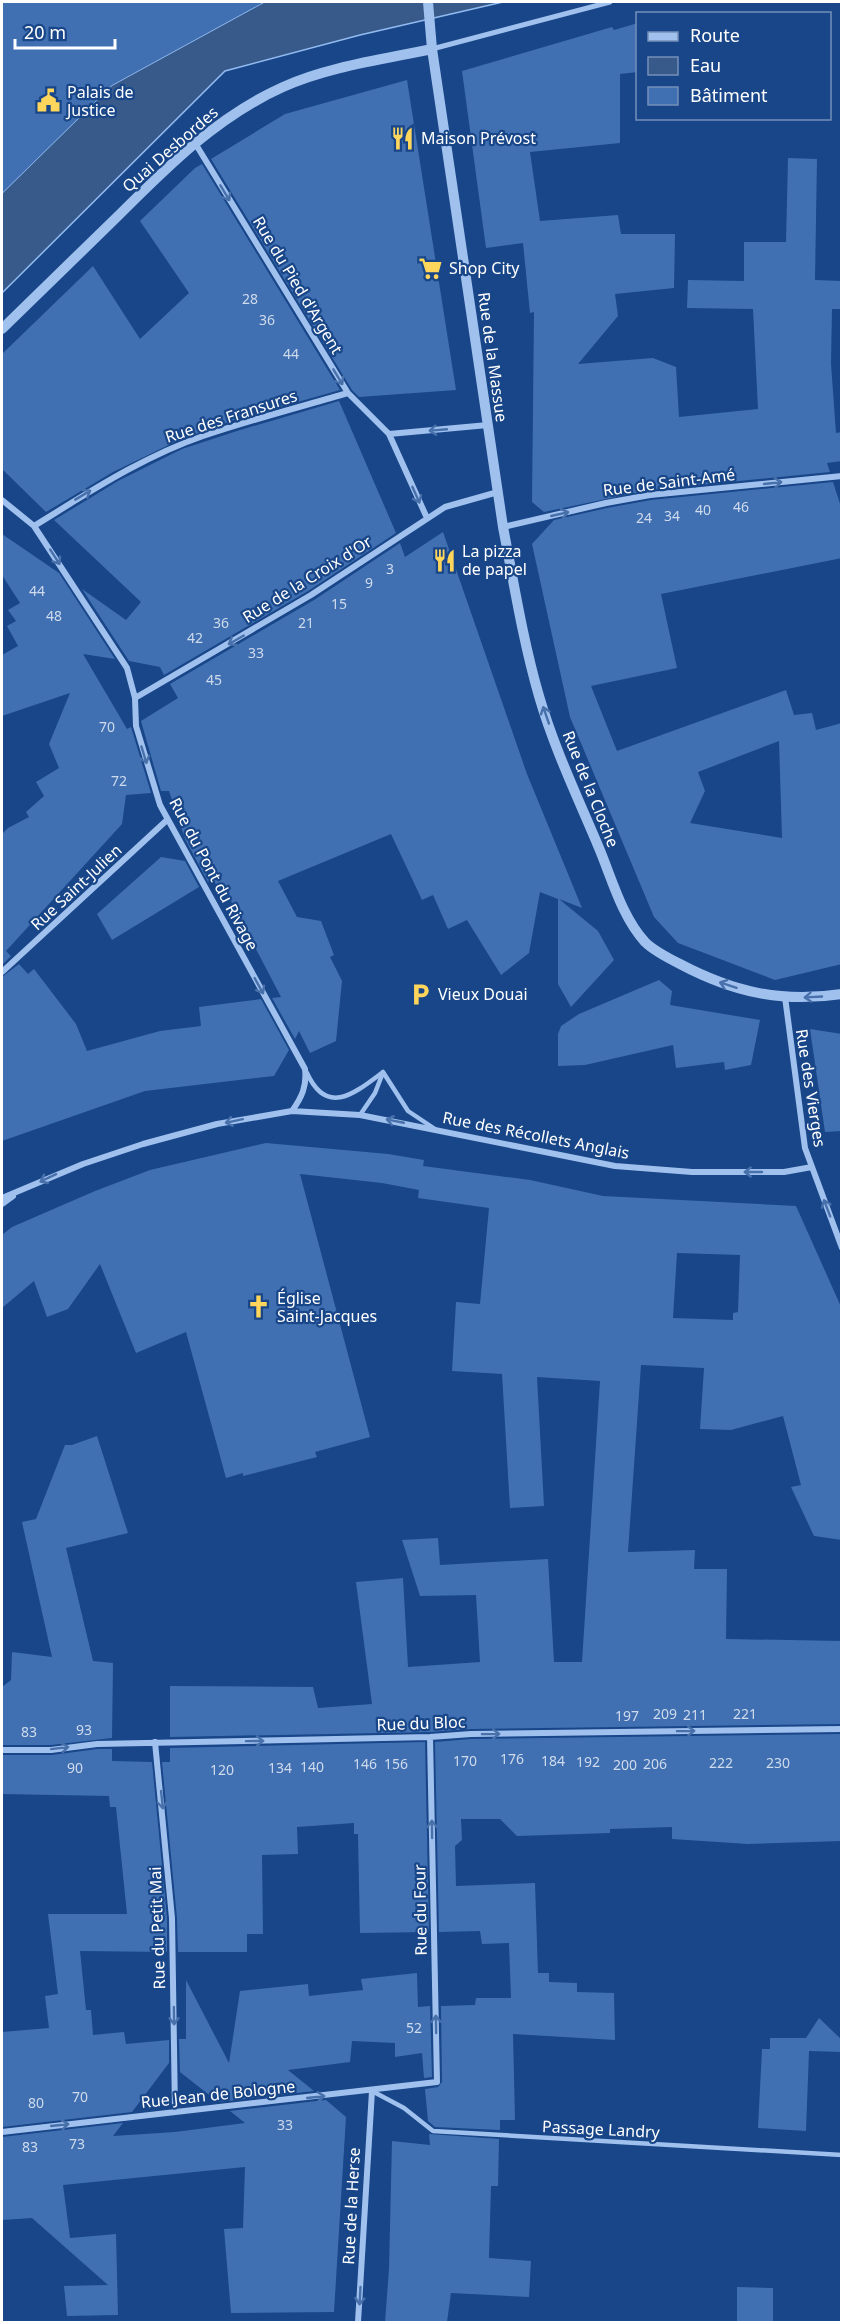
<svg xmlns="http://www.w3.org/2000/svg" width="843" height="2324" font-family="'Noto Sans',sans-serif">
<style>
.water{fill:#385a8b;stroke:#92bbf0;stroke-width:1.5}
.building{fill:#4070b2;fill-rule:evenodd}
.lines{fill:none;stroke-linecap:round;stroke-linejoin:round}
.service{stroke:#a0c1ee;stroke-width:4.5}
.pedestrian{stroke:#a0c1ee;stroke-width:5}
.minor{stroke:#a0c1ee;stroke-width:6}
.tertiary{stroke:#a0c1ee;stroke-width:10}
.oneway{stroke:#4871ac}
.labels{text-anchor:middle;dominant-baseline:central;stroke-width:4.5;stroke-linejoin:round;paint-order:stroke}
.number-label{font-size:14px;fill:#cfdbec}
.poi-label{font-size:16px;fill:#fff;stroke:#184688;text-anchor:start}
.street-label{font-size:16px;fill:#fff;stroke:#184688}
</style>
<rect width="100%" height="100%" fill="#184688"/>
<!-- water -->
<path class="water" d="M 264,2 L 503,2 L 360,35 L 225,71 L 2,293 L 2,193 L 112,85 Z"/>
<!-- building -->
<path class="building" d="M 2,2 L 264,2 L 112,85 L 2,193 Z
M 638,23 L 638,72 L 620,74 L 620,143 L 530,152 L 540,221 L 618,215 L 621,234 L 675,234 L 674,288 L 615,294 L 618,316 L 578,364 L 653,358 L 676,367 L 679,417 L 758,409 L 753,309 L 687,308 L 688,280 L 744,281 L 744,242 L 786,242 L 788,158 L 817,159 L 815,280 L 842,281 L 842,309 L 832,309 L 831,364 L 836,433 L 842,432 L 842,461 L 827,463 L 830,472 L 649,490 L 544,512 L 532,502 L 534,312 L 530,313 L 523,243 L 486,248 L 462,71 L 612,27 L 614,30 Z
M 407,80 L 456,390 L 359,397 L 352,390 L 211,159 L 285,114 Z
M 202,164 L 340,390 L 237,419 L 179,440 L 113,472 L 46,512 L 2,469 L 2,354 L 93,266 L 140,339 L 189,293 L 140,221 L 195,168 Z
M 339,401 L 396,533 L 308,591 L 164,675 L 160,667 L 129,661 L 82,589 L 126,620 L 141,602 L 54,520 L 118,481 L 182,449 L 240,430 Z
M 833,482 L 842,510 L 842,558 L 661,594 L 677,668 L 591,686 L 617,751 L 786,690 L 794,715 L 812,713 L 816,730 L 842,723 L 842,964 L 775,980 L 678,943 L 654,917 L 570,717 L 532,544 L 554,520 L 607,508 L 651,500 ZM 779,741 L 782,838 L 690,823 L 705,791 L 698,772 Z
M 443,532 L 527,774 L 582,908 L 559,899 L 598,931 L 614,960 L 571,1007 L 558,984 L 558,899 L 540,892 L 529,953 L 501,975 L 467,920 L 448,929 L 433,895 L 422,900 L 391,834 L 278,881 L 297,917 L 321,921 L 334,955 L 330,957 L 342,981 L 336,1041 L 310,1053 L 299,1031 L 295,1039 L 272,998 L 281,997 L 231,901 L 226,902 L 213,879 L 208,882 L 185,839 L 169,791 L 161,791 L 141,721 L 178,698 L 170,684 L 314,600 L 400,543 L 405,557 Z
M 2,534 L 59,573 L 115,659 L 83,654 L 127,729 L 131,727 L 151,793 L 126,795 L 122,824 L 6,951 L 11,956 L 2,965 L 2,834 L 8,828 L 29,817 L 26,812 L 44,796 L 36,782 L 59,768 L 49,744 L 70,693 L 2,716 L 2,655 L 18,646 L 7,626 L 16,621 L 8,610 L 20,603 L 2,575 Z
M 161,857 L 185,861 L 199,887 L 112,940 L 97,914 Z
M 19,964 L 28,974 L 34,969 L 76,1024 L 87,1051 L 160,1031 L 201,1026 L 199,1007 L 261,999 L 289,1050 L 274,1076 L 145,1091 L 2,1141 L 2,977 Z
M 659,980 L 672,991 L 670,1005 L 760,1020 L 751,1065 L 725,1070 L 724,1062 L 676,1068 L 673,1045 L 585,1065 L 558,1066 L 558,1034 L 561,1026 L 579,1014 Z
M 810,1029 L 842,1034 L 842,1131 L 825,1132 Z
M 266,1143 L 388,1154 L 424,1160 L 423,1166 L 530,1180 L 603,1196 L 796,1206 L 842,1309 L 842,1540 L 814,1536 L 791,1487 L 801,1485 L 783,1416 L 731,1430 L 700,1429 L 704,1368 L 641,1365 L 628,1552 L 695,1550 L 694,1569 L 727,1569 L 726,1639 L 842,1641 L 842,1724 L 471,1729 L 430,1732 L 170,1737 L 170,1686 L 313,1687 L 318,1708 L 372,1704 L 356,1582 L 403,1578 L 408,1667 L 480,1662 L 476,1595 L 420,1596 L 402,1540 L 438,1538 L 440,1565 L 548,1559 L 554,1662 L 582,1662 L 600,1381 L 537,1377 L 544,1506 L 510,1508 L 502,1374 L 452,1371 L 456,1302 L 480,1304 L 489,1208 L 418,1198 L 419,1190 L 382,1183 L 300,1174 L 370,1437 L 315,1452 L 317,1457 L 243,1476 L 243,1473 L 226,1478 L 186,1332 L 136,1353 L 100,1264 L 68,1309 L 47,1317 L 34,1281 L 2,1308 L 2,1235 L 12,1227 L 95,1191 L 150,1170 ZM 677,1253 L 740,1255 L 738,1312 L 733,1313 L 733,1320 L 673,1318 Z
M 97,1436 L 128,1533 L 66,1548 L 93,1661 L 113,1663 L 112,1738 L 51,1745 L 2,1745 L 2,1687 L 11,1680 L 12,1652 L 52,1657 L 22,1522 L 36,1519 L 65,1445 L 72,1445 Z
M 842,1734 L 842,1841 L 748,1844 L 672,1839 L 672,1827 L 610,1829 L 610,1833 L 517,1836 L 500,1819 L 461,1819 L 462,1840 L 455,1846 L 456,1886 L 535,1883 L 538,1973 L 549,1973 L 549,1982 L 577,1983 L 577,1992 L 614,1993 L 615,2040 L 513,2034 L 515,2120 L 500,2120 L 500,2130 L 435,2127 L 428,2121 L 425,2089 L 438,2087 L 442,2082 L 441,2006 L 475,2005 L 476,1998 L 511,1998 L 509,1943 L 482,1944 L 480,1931 L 439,1932 L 435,1742 L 471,1739 Z
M 425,1742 L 429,1932 L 360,1933 L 358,1834 L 354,1834 L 354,1823 L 297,1827 L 298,1854 L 262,1855 L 263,1934 L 247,1934 L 247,1952 L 178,1952 L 177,1918 L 162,1762 L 170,1762 L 170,1748 Z
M 97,1749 L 112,1749 L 112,1761 L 152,1762 L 167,1918 L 167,1952 L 80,1951 L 86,2010 L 91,2010 L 93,2035 L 124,2032 L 126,2044 L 169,2040 L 169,2063 L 132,2112 L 2,2127 L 2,2032 L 49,2028 L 45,1996 L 58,1994 L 48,1914 L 127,1914 L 116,1807 L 110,1807 L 109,1796 L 2,1794 L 2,1755 L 52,1755 Z
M 417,1973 L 418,2007 L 430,2006 L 432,2077 L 424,2078 L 422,2053 L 395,2057 L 395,2043 L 352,2041 L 350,2062 L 288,2070 L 314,2091 L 218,2102 L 180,2072 L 179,2039 L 186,2039 L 186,1980 L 229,2063 L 240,1991 L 308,1984 L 309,1996 L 363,1990 L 361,1979 Z
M 819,2018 L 842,2040 L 842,2052 L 809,2051 L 806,2131 L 758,2128 L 762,2049 L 770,2049 L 770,2038 L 806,2038 Z
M 326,2100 L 346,2117 L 334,2312 L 231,2313 L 224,2229 L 243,2228 L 245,2167 L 63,2185 L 70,2238 L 116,2234 L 118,2315 L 67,2316 L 64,2286 L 108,2285 L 32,2218 L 2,2220 L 2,2137 L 123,2123 L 113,2136 L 175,2132 L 245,2123 L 230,2111 Z
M 429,2134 L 499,2139 L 498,2186 L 491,2186 L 489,2258 L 531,2261 L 529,2297 L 451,2293 L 447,2322 L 385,2322 L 389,2269 L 392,2141 L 430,2145 Z
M 737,2287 L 773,2288 L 773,2322 L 737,2322 Z"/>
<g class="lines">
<!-- service -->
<path class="service" d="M 383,1072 L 408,1111 L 435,1129
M 307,1073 C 327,1117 355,1093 383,1072
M 360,1115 L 375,1093 L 382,1075
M 372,2091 L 404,2108 L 433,2131 L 842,2155"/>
<!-- pedestrian -->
<path class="pedestrian" d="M 432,49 L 610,2"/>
<!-- minor -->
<path class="minor" d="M 195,143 L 348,393 L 389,434 L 427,518
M 389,434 L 488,425
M 2,500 L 34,526 L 127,668 L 135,698 L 136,726 L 160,805 L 305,1069 C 307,1086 302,1097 292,1111
M 34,526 C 88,493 142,457 203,436 C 250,420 300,407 348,393
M 503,527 L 606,503 L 650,495 L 842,476
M 135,698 L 311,595 L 445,507 L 498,492
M 2,972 L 167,820
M 785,997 L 805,1148 L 842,1248
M 2,1198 L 83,1164 L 143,1144 L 217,1124 L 292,1111 L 360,1115 L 615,1166 L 692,1172 L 784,1172 L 812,1167
M 2,1204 L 13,1196
M 155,1742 L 172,1918 L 175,2112
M 2,1750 L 51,1750 L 97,1744 L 430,1737 L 471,1734 L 842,1729
M 2,2132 L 437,2082 L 430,1737
M 358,2322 L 372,2091"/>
<!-- tertiary -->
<path class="tertiary" d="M 428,2 L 432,49 L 503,527 C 514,584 523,641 539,696 C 554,748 578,798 599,848 C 612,879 622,917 645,942 C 654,951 668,958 680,964 C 733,992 781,1003 842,994
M 2,329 C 41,291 80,253 119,215 C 168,166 218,116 283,87 C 326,67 385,59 432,49"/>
</g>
<!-- one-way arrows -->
<defs><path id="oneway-shaft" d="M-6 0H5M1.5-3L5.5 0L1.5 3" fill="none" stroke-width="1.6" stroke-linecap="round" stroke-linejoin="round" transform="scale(1.5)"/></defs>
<g class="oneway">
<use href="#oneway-shaft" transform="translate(225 193) rotate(59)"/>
<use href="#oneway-shaft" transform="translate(338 377) rotate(59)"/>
<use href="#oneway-shaft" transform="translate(438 430) rotate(175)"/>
<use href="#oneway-shaft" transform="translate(773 483) rotate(-6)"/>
<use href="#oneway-shaft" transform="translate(83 495) rotate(-31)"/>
<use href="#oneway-shaft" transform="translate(416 495) rotate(66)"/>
<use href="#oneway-shaft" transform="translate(560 514) rotate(-13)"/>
<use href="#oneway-shaft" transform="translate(55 557) rotate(57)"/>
<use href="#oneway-shaft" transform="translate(236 640) rotate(150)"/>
<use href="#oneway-shaft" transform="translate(546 715) rotate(-109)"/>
<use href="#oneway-shaft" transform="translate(144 755) rotate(73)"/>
<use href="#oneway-shaft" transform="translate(728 985) rotate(-162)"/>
<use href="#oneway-shaft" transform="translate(259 986) rotate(61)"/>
<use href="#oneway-shaft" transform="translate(813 997) rotate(177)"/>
<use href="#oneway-shaft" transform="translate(234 1121) rotate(168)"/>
<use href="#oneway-shaft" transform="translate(395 1121) rotate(-169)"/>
<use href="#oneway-shaft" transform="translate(753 1172) rotate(180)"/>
<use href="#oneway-shaft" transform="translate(48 1178) rotate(155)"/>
<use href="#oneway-shaft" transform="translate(827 1208) rotate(-111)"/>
<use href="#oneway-shaft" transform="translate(686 1731) rotate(-1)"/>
<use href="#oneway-shaft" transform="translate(491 1734) rotate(-1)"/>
<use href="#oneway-shaft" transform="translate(255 1741) rotate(-1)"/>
<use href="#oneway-shaft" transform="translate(60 1748) rotate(-7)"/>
<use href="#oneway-shaft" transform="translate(162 1800) rotate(84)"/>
<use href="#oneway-shaft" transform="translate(432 1829) rotate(-91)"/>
<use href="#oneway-shaft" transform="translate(174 2016) rotate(89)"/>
<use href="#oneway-shaft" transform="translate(436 2024) rotate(-91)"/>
<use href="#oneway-shaft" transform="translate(316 2097) rotate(-6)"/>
<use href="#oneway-shaft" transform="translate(60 2125) rotate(-6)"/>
<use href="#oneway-shaft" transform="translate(360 2296) rotate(93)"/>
</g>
<!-- icons -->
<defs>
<symbol id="civic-bare" viewBox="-9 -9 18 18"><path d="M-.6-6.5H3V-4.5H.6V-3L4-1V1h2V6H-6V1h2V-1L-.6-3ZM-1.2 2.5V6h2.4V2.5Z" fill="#ffd55c" stroke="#184688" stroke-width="2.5" paint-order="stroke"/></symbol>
<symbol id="restaurant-bare" viewBox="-9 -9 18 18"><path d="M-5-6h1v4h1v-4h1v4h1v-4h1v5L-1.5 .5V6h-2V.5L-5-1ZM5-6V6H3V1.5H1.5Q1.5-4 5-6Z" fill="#ffd55c" stroke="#184688" stroke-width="2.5" paint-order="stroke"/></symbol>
<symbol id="supermarket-bare" viewBox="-9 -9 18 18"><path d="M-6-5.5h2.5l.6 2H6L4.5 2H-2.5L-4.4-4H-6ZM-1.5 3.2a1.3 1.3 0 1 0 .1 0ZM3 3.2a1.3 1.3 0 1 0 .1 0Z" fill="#ffd55c" stroke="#184688" stroke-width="2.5" paint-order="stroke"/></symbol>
<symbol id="parking-bare" viewBox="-9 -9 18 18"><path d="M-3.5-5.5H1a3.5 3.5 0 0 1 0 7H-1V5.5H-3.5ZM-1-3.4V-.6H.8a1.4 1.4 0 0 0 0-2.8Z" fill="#ffd55c" stroke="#184688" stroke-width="2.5" paint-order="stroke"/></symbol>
<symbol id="church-bare" viewBox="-9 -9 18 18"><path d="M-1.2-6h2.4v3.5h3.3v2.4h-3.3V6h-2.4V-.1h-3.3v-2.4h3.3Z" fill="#ffd55c" stroke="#184688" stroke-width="2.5" paint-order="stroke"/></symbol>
</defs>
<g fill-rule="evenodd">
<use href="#civic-bare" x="32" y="84" width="33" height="33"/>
<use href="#restaurant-bare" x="386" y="122" width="33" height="33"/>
<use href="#supermarket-bare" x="414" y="252" width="33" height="33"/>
<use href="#restaurant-bare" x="428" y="544" width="33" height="33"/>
<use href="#parking-bare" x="404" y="978" width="33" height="33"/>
<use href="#church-bare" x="242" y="1290" width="33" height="33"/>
</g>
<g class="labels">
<!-- number labels -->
<g class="number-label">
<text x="250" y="298">28</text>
<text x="267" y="319">36</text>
<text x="291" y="353">44</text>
<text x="741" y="506">46</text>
<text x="703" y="509">40</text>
<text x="672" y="515">34</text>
<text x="644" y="517">24</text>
<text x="390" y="568">3</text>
<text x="369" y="582">9</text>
<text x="37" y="590">44</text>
<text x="339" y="603">15</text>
<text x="54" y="615">48</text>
<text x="221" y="622">36</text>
<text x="306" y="622">21</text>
<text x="195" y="637">42</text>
<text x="256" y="652">33</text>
<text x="214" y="679">45</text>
<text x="107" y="726">70</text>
<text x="119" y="780">72</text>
<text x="665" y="1713">209</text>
<text x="745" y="1713">221</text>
<text x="695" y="1714">211</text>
<text x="627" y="1715">197</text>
<text x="84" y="1729">93</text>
<text x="29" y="1731">83</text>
<text x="512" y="1758">176</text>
<text x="465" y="1760">170</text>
<text x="553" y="1760">184</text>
<text x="588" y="1761">192</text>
<text x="721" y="1762">222</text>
<text x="778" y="1762">230</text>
<text x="365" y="1763">146</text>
<text x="396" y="1763">156</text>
<text x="655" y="1763">206</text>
<text x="625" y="1764">200</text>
<text x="312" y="1766">140</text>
<text x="75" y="1767">90</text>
<text x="280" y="1767">134</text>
<text x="222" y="1769">120</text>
<text x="414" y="2027">52</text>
<text x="80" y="2096">70</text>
<text x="36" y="2102">80</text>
<text x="285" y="2124">33</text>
<text x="77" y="2143">73</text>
<text x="30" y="2146">83</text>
</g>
<!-- poi labels -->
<g class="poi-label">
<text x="67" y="92">Palais de<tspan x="67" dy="18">Justice</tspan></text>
<text x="421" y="138">Maison Prévost</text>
<text x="449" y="268">Shop City</text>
<text x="462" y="551">La pizza<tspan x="462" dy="18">de papel</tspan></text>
<text x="438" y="994">Vieux Douai</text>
<text x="277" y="1298">Église<tspan x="277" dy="18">Saint-Jacques</tspan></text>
</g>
<!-- street labels -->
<g class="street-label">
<text transform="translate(170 149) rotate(-41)">Quai Desbordes</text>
<text transform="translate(298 285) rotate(59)">Rue du Pied d'Argent</text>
<text transform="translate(493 357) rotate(82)">Rue de la Massue</text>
<text transform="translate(231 416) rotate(-18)">Rue des Fransures</text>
<text transform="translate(669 482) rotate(-7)">Rue de Saint-Amé</text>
<text transform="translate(307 579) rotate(-32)">Rue de la Croix d'Or</text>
<text transform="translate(591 789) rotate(68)">Rue de la Cloche</text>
<text transform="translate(214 874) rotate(62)">Rue du Pont du Rivage</text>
<text transform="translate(76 887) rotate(-43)">Rue Saint-Julien</text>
<text transform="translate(811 1088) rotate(81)">Rue des Vierges</text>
<text transform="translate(536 1135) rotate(11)">Rue des Récollets Anglais</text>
<text transform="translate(421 1723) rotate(-2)">Rue du Bloc</text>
<text transform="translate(420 1910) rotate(-91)">Rue du Four</text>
<text transform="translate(157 1928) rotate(-92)">Rue du Petit Mai</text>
<text transform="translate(218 2094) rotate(-6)">Rue Jean de Bologne</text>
<text transform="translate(601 2129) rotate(3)">Passage Landry</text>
<text transform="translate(351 2206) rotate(-87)">Rue de la Herse</text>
</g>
</g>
<!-- border -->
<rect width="843" height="2324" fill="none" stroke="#ffffff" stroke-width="6"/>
<!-- legend -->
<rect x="636" y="12" width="195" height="108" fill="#184688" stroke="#7490b8" stroke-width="1.5"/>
<rect x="648" y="32" width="30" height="9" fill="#a0c1ee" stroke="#7490b8" stroke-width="1.5"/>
<text x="690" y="42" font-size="18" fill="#ffffff">Route</text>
<rect x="648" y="57" width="30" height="18" fill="#385a8b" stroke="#7490b8" stroke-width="1.5"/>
<text x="690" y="72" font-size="18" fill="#ffffff">Eau</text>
<rect x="648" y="87" width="30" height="18" fill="#4070b2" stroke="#7490b8" stroke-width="1.5"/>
<text x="690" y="102" font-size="18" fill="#ffffff">Bâtiment</text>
<!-- scale -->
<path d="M15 39v9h100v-9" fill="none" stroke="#ffffff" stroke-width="3"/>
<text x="24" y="39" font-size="18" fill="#ffffff" stroke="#184688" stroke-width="4.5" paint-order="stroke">20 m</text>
</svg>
